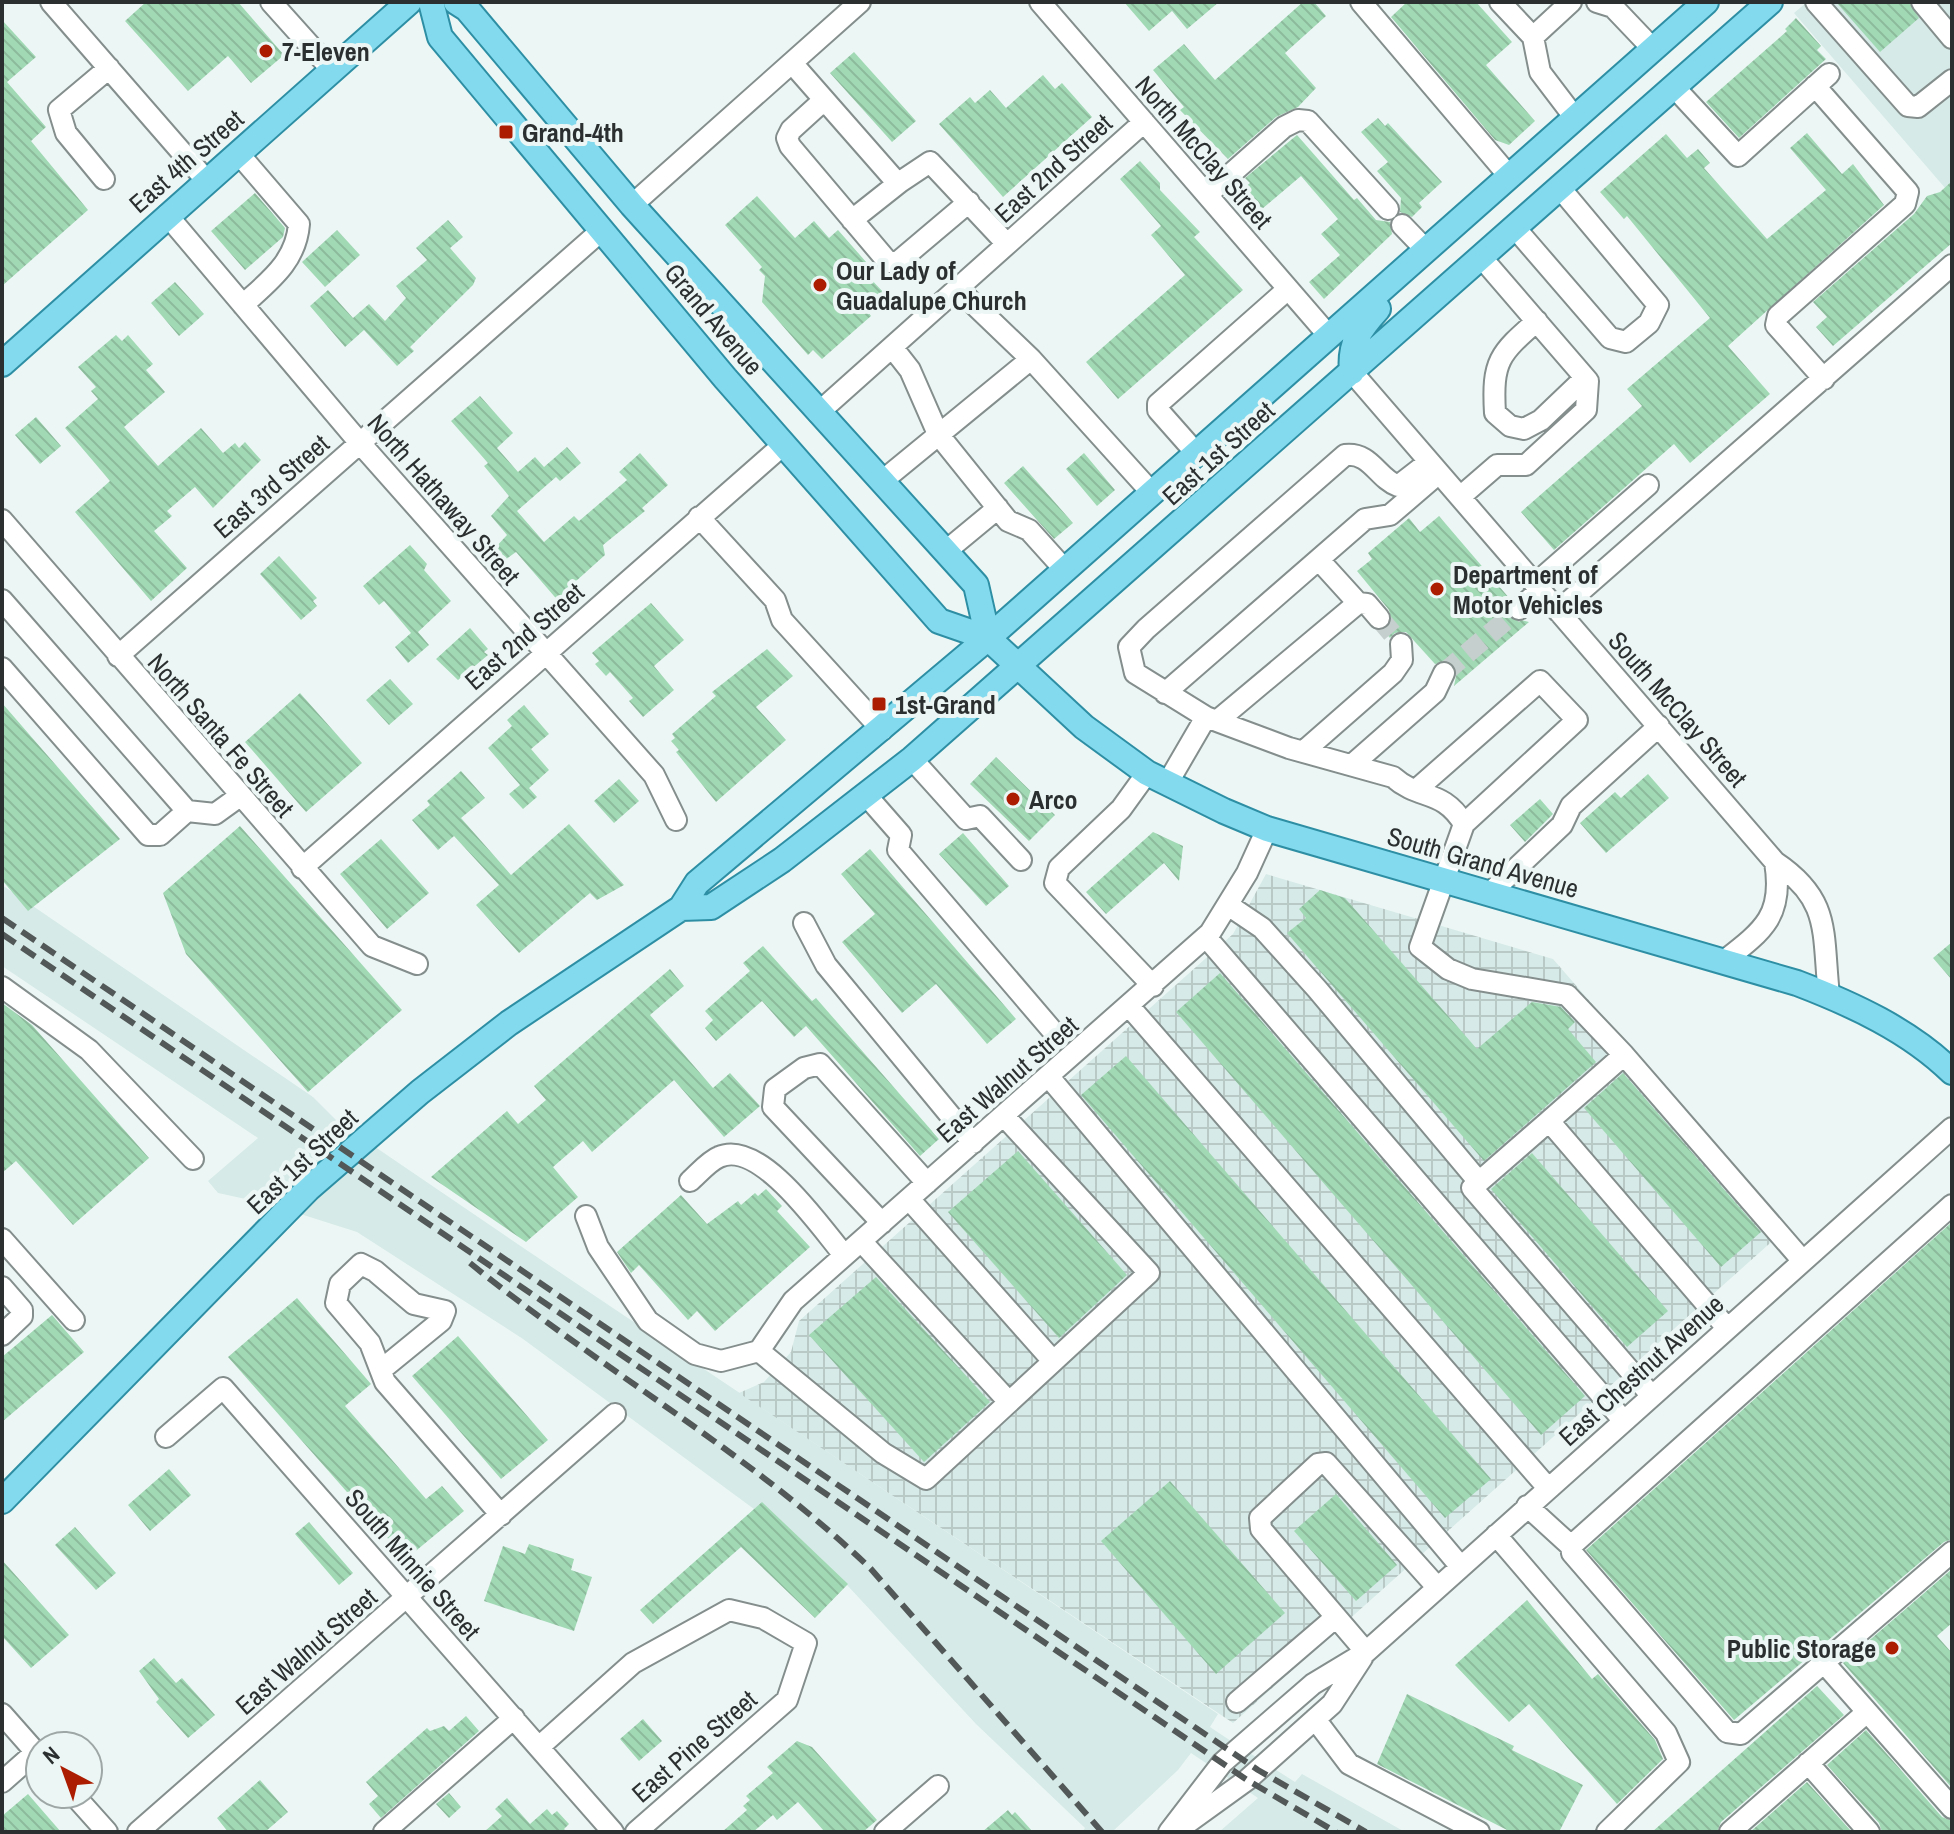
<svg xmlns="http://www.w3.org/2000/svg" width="1954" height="1834" font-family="'Archivo Narrow',sans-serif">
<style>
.built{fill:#d6eae7}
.industrial{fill:url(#industrial-grid)}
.building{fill:url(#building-back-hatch)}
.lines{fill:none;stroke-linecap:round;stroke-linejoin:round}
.minor-tunnel{stroke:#c5cfcd;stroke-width:20;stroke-dasharray:20 10;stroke-linecap:butt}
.minor-casing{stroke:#848e8c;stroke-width:24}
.major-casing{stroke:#2e8fa4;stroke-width:28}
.minor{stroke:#fff;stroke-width:20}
.major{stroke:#83daee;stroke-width:24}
.rail{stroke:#525857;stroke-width:6;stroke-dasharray:16 8;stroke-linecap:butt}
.poi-dot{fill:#ab1c00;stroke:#ecf7f5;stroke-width:3}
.labels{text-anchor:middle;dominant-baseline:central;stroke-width:8;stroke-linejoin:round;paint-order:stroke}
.poi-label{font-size:26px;font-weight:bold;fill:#2b2f2f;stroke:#ecf7f5;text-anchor:start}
.street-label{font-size:26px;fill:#2b2f2f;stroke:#ecf7f5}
</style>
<defs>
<pattern id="industrial-grid" width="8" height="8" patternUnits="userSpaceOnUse" patternTransform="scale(2)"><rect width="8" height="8" fill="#d6eae7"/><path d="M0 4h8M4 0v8" fill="none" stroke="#b8c9c6"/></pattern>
<pattern id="building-back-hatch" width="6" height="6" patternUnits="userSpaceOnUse" patternTransform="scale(2)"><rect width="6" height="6" fill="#a2d9b5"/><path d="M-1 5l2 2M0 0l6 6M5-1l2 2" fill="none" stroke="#8cbb9c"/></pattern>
</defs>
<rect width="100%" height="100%" fill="#ecf7f5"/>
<!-- built -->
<path class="built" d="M 1807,2 L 1952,2 L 1952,196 L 1794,13 Z
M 2,885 L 313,1097 L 337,1121 L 525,1249 L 1218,1714 L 1210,1727 L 1228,1739 L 1295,1782 L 1302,1774 L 1405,1832 L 1219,1832 L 1258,1798 L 1191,1753 L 1178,1770 L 1112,1832 L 1082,1832 L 1085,1828 L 976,1724 L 847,1585 L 761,1504 L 754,1509 L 523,1339 L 357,1232 L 269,1204 L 218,1193 L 208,1181 L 258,1138 L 2,966 Z"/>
<!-- industrial -->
<path class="industrial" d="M 1266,874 L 1553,959 L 1787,1228 L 1233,1723 L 739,1393 L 764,1382 L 791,1352 L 799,1321 L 1233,934 Z"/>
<!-- building -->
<path class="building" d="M 146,2 L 238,2 L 284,55 L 251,83 L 228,56 L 188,91 L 125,21 Z
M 1124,2 L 1219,2 L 1187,29 L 1172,11 L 1149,31 Z
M 1303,2 L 1314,2 L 1326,16 L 1285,53 L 1316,88 L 1298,107 L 1276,117 L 1228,159 L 1180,110 L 1184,107 L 1153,70 L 1184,44 L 1215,80 Z
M 1407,2 L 1476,2 L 1512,42 L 1486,65 L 1535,121 L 1509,145 L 1495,140 L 1391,17 Z
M 1836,2 L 1909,2 L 1919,18 L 1880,52 Z
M 1796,18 L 1821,46 L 1817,50 L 1826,59 L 1739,138 L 1706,102 L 1787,31 L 1785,29 Z
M 2,20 L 36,57 L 7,82 L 46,127 L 31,141 L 88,210 L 2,286 Z
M 854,52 L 916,121 L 892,142 L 830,73 Z
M 1043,75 L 1055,89 L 1062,83 L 1092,117 L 1003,197 L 939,124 L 970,97 L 975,103 L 990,90 L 1006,108 Z
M 1378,118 L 1385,126 L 1388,123 L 1442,182 L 1419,203 L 1422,207 L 1412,217 L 1400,212 L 1401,198 L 1377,171 L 1388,162 L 1361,132 Z
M 1807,133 L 1842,174 L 1853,164 L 1884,205 L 1728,346 L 1770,394 L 1690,463 L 1674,444 L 1554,550 L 1521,512 L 1642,406 L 1627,389 L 1710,318 L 1627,216 L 1624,219 L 1600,192 L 1666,134 L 1687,158 L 1698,149 L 1710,163 L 1704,168 L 1767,239 L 1826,190 L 1790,148 Z
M 1297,135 L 1354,200 L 1357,198 L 1376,220 L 1390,222 L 1392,234 L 1324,299 L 1309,282 L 1340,255 L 1321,234 L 1338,219 L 1301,176 L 1262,209 L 1244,188 L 1250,183 L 1245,178 Z
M 1140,161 L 1160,183 L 1160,190 L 1200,232 L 1194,237 L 1243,290 L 1118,399 L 1086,362 L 1185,275 L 1151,235 L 1161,226 L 1120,179 Z
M 1952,181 L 1952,243 L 1833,346 L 1816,327 L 1827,317 L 1813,302 L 1914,214 L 1927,196 L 1940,192 Z
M 255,193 L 285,228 L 283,237 L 245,270 L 211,231 Z
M 757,196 L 795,238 L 814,221 L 829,238 L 838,230 L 874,271 L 868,276 L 885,294 L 867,310 L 871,316 L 822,359 L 813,350 L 808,355 L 762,302 L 765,276 L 759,270 L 762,267 L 725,225 Z
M 448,220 L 463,237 L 450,248 L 476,278 L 473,285 L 410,347 L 414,351 L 397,366 L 364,330 L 345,347 L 310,306 L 328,290 L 353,318 L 369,304 L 385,321 L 406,298 L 396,286 L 427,260 L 416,248 Z
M 337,230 L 360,255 L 325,287 L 302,262 Z
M 175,282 L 204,314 L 179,336 L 151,303 Z
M 116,335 L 122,341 L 128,335 L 153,364 L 146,370 L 165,392 L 124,427 L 158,466 L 201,428 L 223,453 L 235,443 L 239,448 L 245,442 L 261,460 L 213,508 L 195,487 L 167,511 L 172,516 L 154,531 L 187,568 L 151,601 L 75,512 L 110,481 L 65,428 L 98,399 L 91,391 L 96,387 L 78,367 Z
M 480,396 L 513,433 L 497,448 L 518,472 L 535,457 L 544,467 L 567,447 L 581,463 L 560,481 L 556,477 L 517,511 L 544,542 L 574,516 L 579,521 L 627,480 L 619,472 L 640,453 L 668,485 L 642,508 L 645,511 L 603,545 L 605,555 L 575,582 L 579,587 L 560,603 L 516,552 L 505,560 L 494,549 L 507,535 L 491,516 L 509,496 L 484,466 L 488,463 L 451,421 Z
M 36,417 L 61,446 L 40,464 L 15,435 Z
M 1084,453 L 1115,490 L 1097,506 L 1066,469 Z
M 1023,466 L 1073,523 L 1054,539 L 1004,483 Z
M 1439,516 L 1510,599 L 1506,606 L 1509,617 L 1529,622 L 1454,686 L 1457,671 L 1450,662 L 1435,664 L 1406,632 L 1395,633 L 1390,638 L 1383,630 L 1391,622 L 1389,610 L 1357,571 L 1372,559 L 1368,553 L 1409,518 L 1420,532 Z
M 410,545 L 427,564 L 424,570 L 451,601 L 418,632 L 429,645 L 408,663 L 395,647 L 411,633 L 384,601 L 379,605 L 363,586 Z
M 279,556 L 317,598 L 313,601 L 317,606 L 301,620 L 260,574 Z
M 651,603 L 684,640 L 654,666 L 674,690 L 643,717 L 629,701 L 633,698 L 610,672 L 606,676 L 595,664 L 599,661 L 592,653 Z
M 470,628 L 488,649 L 484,652 L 488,655 L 458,680 L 436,659 Z
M 767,649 L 793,676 L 756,707 L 786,740 L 716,802 L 676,752 L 679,750 L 671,741 L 675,738 L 672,734 L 716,696 L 712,692 Z
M 390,679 L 413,704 L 389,725 L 366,700 Z
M 300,693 L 362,763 L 306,812 L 245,742 Z
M 2,703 L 120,839 L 28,911 L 2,880 Z
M 524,705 L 549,734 L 531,749 L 549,770 L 529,788 L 537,797 L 523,809 L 509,794 L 520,785 L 488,748 L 512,726 L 507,720 Z
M 996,757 L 1055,815 L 1029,841 L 970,784 Z
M 461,771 L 485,798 L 461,818 L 511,875 L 569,824 L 624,885 L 597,900 L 590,893 L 519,953 L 476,905 L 499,885 L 454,836 L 438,850 L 412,820 L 430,805 L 427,801 Z
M 1648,774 L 1669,798 L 1606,853 L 1580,823 L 1615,792 L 1621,798 Z
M 619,779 L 639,801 L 614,823 L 594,801 Z
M 1540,799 L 1553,814 L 1525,842 L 1510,825 Z
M 240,826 L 402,1010 L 308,1092 L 186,954 L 163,893 Z
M 1153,832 L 1183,846 L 1179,881 L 1164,863 L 1106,914 L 1086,892 Z
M 963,833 L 1009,886 L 986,906 L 939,854 Z
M 381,839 L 429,893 L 387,929 L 340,874 Z
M 870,849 L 1016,1019 L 987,1044 L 936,984 L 902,1013 L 842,942 L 875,914 L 841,874 Z
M 1320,890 L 1345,898 L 1477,1049 L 1532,1002 L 1561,1007 L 1575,1022 L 1568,1029 L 1596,1062 L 1484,1161 L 1287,933 L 1306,918 L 1299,909 Z
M 1952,942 L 1952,980 L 1933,958 Z
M 763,946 L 812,1001 L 816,998 L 939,1139 L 920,1156 L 806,1026 L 794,1037 L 762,1001 L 716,1041 L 705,1028 L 713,1020 L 705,1011 L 750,971 L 743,963 Z
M 670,969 L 684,986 L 650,1015 L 713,1088 L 730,1073 L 760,1106 L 724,1137 L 674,1080 L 592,1152 L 583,1141 L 553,1167 L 578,1197 L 526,1242 L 431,1177 L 507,1111 L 518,1124 L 546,1100 L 534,1086 Z
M 1220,973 L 1585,1396 L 1541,1435 L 1176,1012 Z
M 2,1003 L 32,1025 L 149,1158 L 73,1225 L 16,1161 L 2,1173 Z
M 1126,1056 L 1491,1479 L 1445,1518 L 1081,1095 Z
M 1623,1073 L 1761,1232 L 1721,1267 L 1584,1108 Z
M 1018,1151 L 1127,1275 L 1059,1338 L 948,1212 Z
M 1532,1153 L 1668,1311 L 1627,1347 L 1491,1189 Z
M 766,1189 L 782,1206 L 777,1211 L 810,1247 L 715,1331 L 697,1311 L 688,1320 L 639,1265 L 631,1273 L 617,1252 L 681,1195 L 707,1224 L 738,1201 L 741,1205 L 755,1193 L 758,1196 Z
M 1952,1222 L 1952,1539 L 1944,1542 L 1734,1720 L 1586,1550 Z
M 876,1277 L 990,1402 L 924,1462 L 809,1335 Z
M 297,1298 L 371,1384 L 345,1406 L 426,1499 L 442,1486 L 464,1511 L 406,1559 L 228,1357 Z
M 52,1315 L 84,1352 L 2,1422 L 2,1357 Z
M 458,1336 L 548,1440 L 501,1479 L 412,1376 Z
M 169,1469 L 191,1495 L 150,1531 L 128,1505 Z
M 1170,1481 L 1285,1613 L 1216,1674 L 1101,1541 Z
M 1336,1494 L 1397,1565 L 1356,1601 L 1294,1531 Z
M 762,1502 L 848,1584 L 815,1618 L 741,1547 L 653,1624 L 640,1610 Z
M 309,1522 L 353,1573 L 339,1585 L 295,1534 Z
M 75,1527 L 116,1573 L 96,1590 L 55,1545 Z
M 529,1544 L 574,1559 L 571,1570 L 592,1577 L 574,1631 L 484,1601 L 503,1546 L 525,1554 Z
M 2,1560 L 69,1635 L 31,1668 L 2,1636 Z
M 1952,1569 L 1952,1623 L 1937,1636 L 1952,1653 L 1952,1788 L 1843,1663 Z
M 1527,1600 L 1592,1679 L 1598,1674 L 1655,1740 L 1663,1759 L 1617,1804 L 1529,1704 L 1509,1722 L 1455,1665 Z
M 154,1658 L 176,1683 L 182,1678 L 215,1715 L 188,1738 L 156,1702 L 159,1699 L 139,1671 Z
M 1817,1686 L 1844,1715 L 1721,1822 L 1717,1832 L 1652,1832 Z
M 1407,1694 L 1514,1746 L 1512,1750 L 1583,1785 L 1559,1832 L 1511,1832 L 1377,1764 Z
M 466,1716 L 479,1731 L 381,1818 L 369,1804 L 378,1796 L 366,1782 L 427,1728 L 430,1731 L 444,1726 L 449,1731 Z
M 643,1719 L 662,1741 L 639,1761 L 620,1739 Z
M 1866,1730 L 1942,1817 L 1952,1821 L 1952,1832 L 1882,1832 L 1879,1823 L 1827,1765 Z
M 797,1741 L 812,1747 L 877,1820 L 863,1832 L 825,1832 L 798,1802 L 777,1820 L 773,1815 L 753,1832 L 722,1832 L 747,1810 L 743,1806 L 750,1800 L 746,1796 L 773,1773 L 767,1767 Z
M 260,1780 L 288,1812 L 265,1832 L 228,1832 L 217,1818 Z
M 1807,1782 L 1852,1832 L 1750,1832 Z
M 449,1793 L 461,1807 L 449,1818 L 436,1804 Z
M 28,1794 L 61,1832 L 2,1832 L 2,1816 Z
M 507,1798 L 530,1824 L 547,1809 L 552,1815 L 557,1811 L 569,1824 L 564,1829 L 567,1832 L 484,1832 L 502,1816 L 495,1809 Z
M 1008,1810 L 1012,1815 L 1015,1812 L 1033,1832 L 982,1832 Z"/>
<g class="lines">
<!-- minor-tunnel -->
<path class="minor-tunnel" d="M 1379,618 L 1401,644
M 1444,673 L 1519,609"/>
<defs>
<path id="minor" d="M 51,2 L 206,180
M 271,2 L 332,70
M 1040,2 L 1329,336
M 1361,2 L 1509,176
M 1500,2 L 1533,37 L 1540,72 L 1575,118
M 1597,2 L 1613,7 L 1653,49
M 1816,2 L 1908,106 L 1918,107 L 1952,80
M 1922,2 L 1952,38
M 1533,37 L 1571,2
M 792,63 L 893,178 L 900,182 L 930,162 L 1007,244
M 1815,86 L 1908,192 L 1905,204 L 1778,316 L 1776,325 L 1824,379
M 1674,87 L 1738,156 L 1829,74
M 824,100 L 791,130 L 787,138 L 790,146 L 888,262 L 898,262 L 969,202
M 238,153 L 299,224 C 296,262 269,281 243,305
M 104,179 L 66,133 L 59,110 L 109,68
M 1207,195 L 1284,127 L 1298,120 L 1308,121 L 1388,209
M 632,205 L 860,2
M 167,215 L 359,442 L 654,775 L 676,820
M 852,220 L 900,182
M 1402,225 L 1426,250
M 1515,228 L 1610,338 L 1626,342 L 1649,323 L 1658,305 L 1560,188
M 958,289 L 1031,359 L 1152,493
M 1537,321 C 1499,354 1492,361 1495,413 L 1510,426 L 1524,429 L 1541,420 L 1585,378
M 892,347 L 910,370 L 938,434 L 1008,521 L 1029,530 L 1065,570
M 1352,372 L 1775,862 C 1832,900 1822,933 1829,995
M 818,413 L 1144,122
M 1196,453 L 1158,410 L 1158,404 L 1288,289
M 1429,462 L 1398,486 C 1377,478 1371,452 1345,455 L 1146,629 L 1129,647 L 1135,673 L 1206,717 L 1289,748 L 1393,777 C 1420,801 1442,788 1464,824 L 1420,947 L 1448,969 L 1472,979 L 1567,995 L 1624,1055
M 881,482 L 1031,359
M 1460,497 L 1497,465 L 1526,465 L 1586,410 L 1588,381 L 1481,257
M 699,517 L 775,600 L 782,620 L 882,730
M 2,520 L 372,946 L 417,964
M 946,551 L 998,508
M 1535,584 L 1648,485
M 2,600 L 187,811 L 160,835 L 148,835 L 2,668
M 1358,603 L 1367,604 L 1379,618
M 1519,609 L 1540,590
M 1558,611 L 1952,265
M 118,656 L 602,230
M 1165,693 L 1365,519 L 1390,515 L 1439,473
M 1217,721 L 1358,603 L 1319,560
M 1304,751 L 1393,673 L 1402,660 L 1401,644
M 912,759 L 966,819 L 980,816 L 1021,860
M 1353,764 L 1435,692 L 1444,673
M 1147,773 L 1121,809 L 1059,868 L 1055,883 L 1153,986
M 1167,784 L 1206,717
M 1416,790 L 1540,681 L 1577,720 L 1464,824
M 866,795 L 901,835 L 898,850 L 1051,1029
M 187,811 L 215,814 L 240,796
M 302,868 L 783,445
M 1490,893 L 1562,825 L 1571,806 L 1659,726
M 1228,905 L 1262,928 L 1317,989 L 1479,1182
M 804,923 L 826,965 L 973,1143
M 1206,937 L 1623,1420
M 1724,961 C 1764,930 1784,915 1775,862
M 2,987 L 89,1050 L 193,1159
M 1129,1006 L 1548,1488
M 1049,1077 L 1461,1567
M 1549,1121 L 1624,1055 L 1802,1260
M 690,1181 C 698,1174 709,1161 719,1157 C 760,1138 822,1229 844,1255
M 909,1199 L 1053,1361
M 1952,1205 L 1571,1546 L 1572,1553 L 1727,1732 L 1741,1734 L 1952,1552
M 586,1216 L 598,1247 L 648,1321 L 695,1354 L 721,1361 L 759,1351
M 882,1223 L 773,1107 L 775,1089 L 804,1068 L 820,1064 L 927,1183
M 2,1239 L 74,1320
M 861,1241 L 1009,1402
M 2,1287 L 22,1310 L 22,1316 L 2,1335
M 759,1351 L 793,1301 L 1210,933 L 1247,873 L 1267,829
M 759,1351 L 883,1453 L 926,1479 L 1149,1273 L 1004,1116
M 381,1370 L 441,1321 L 445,1311 L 414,1304 L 375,1271 L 361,1264 L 340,1284 L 336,1303 L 370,1343 L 385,1382 L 501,1515
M 1651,1395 L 1472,1188 L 1549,1121 L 1727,1328
M 166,1437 L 223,1388 L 613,1832
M 1527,1506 L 1571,1546
M 1496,1535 L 1666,1733 L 1679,1762 L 1607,1832
M 1366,1652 L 1261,1529 L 1260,1518 L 1318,1464 L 1326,1463 L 1437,1587
M 1825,1664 L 1952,1808
M 1237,1702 L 1336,1617
M 2,1714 L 40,1757
M 1315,1719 L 1349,1764 L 1479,1832
M 539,1747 L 633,1663 L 729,1610 L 763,1618 L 806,1643 L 787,1700 L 636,1832
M 1808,1763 L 1869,1832
M 2,1782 L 36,1752
M 73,1794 L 107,1832
M 1179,1829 L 1247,1780 L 1332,1704 L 1362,1658
M 138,1832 L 615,1414
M 384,1832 L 514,1718
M 885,1832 L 938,1786
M 1169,1832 L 1222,1763 L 1313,1684 L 1366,1652 L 1952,1128
M 1730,1832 L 1867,1712"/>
<path id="major" d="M 431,2 L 440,37 L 725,378 L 939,621 L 988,638 L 1084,727 L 1147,773 L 1224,811 L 1267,829 L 1797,983 C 1852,1004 1909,1030 1952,1072
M 456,2 L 467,9 L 632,205 L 976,585 L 988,638
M 2,364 L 409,2
M 1352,372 C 1349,343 1360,329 1378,309
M 681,908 L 711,907 L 782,860 L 912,759 L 1770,2
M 2,1501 L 308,1189 L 420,1092 L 509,1023 L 681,908 L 697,883 L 988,638 L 1706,2"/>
</defs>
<!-- minor casing -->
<use href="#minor" class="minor-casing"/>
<!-- major casing -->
<use href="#major" class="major-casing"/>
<!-- minor -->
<use href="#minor" class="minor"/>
<!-- major -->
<use href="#major" class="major"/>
<!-- rail -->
<path class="rail" d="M 2,918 L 1258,1770 L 1366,1832
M 2,934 L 1247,1780 L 1336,1832
M 470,1263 C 601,1370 749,1452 871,1569 L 1102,1832"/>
</g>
<!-- markers -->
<g class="poi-dot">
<circle cx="266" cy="51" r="8"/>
<rect x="498" y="124" width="16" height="16" rx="4"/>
<circle cx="820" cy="285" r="8"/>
<circle cx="1437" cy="589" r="8"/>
<rect x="871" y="696" width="16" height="16" rx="4"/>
<circle cx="1013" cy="799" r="8"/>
<circle cx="1892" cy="1648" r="8"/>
</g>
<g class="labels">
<!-- poi labels -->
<g class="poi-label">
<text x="282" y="51">7-Eleven</text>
<text x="522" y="132">Grand-4th</text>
<text x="836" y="270">Our Lady of<tspan x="836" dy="30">Guadalupe Church</tspan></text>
<text x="1453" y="574">Department of<tspan x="1453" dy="30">Motor Vehicles</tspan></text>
<text x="895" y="704">1st-Grand</text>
<text x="1029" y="799">Arco</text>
<text x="1876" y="1648" text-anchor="end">Public Storage</text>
</g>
<!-- street labels -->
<g class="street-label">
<text transform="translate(1204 152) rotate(49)">North McClay Street</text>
<text transform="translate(186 161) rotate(-41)">East 4th Street</text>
<text transform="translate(1053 168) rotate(-42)">East 2nd Street</text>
<text transform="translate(714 319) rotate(50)">Grand Avenue</text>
<text transform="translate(1218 453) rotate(-42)">East 1st Street</text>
<text transform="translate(271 486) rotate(-41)">East 3rd Street</text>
<text transform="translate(444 499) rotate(49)">North Hathaway Street</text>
<text transform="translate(524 636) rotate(-41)">East 2nd Street</text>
<text transform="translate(1678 709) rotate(49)">South McClay Street</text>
<text transform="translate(221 735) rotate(49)">North Santa Fe Street</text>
<text transform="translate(1483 862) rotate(16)">South Grand Avenue</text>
<text transform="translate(1007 1079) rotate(-41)">East Walnut Street</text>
<text transform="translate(302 1161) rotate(-43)">East 1st Street</text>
<text transform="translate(1641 1370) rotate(-42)">East Chestnut Avenue</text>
<text transform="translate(413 1564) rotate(49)">South Minnie Street</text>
<text transform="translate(306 1651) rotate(-41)">East Walnut Street</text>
<text transform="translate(694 1746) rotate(-41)">East Pine Street</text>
</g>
</g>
<!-- border -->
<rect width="1954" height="1834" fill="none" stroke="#2b2f2f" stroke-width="8"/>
<!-- north arrow -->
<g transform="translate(64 1770) rotate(319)"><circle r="38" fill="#ecf7f5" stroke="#9fa7a6" stroke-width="2"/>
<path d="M0-6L14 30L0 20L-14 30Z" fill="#ab1c00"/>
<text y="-12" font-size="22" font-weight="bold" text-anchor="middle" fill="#2b2f2f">N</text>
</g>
</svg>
